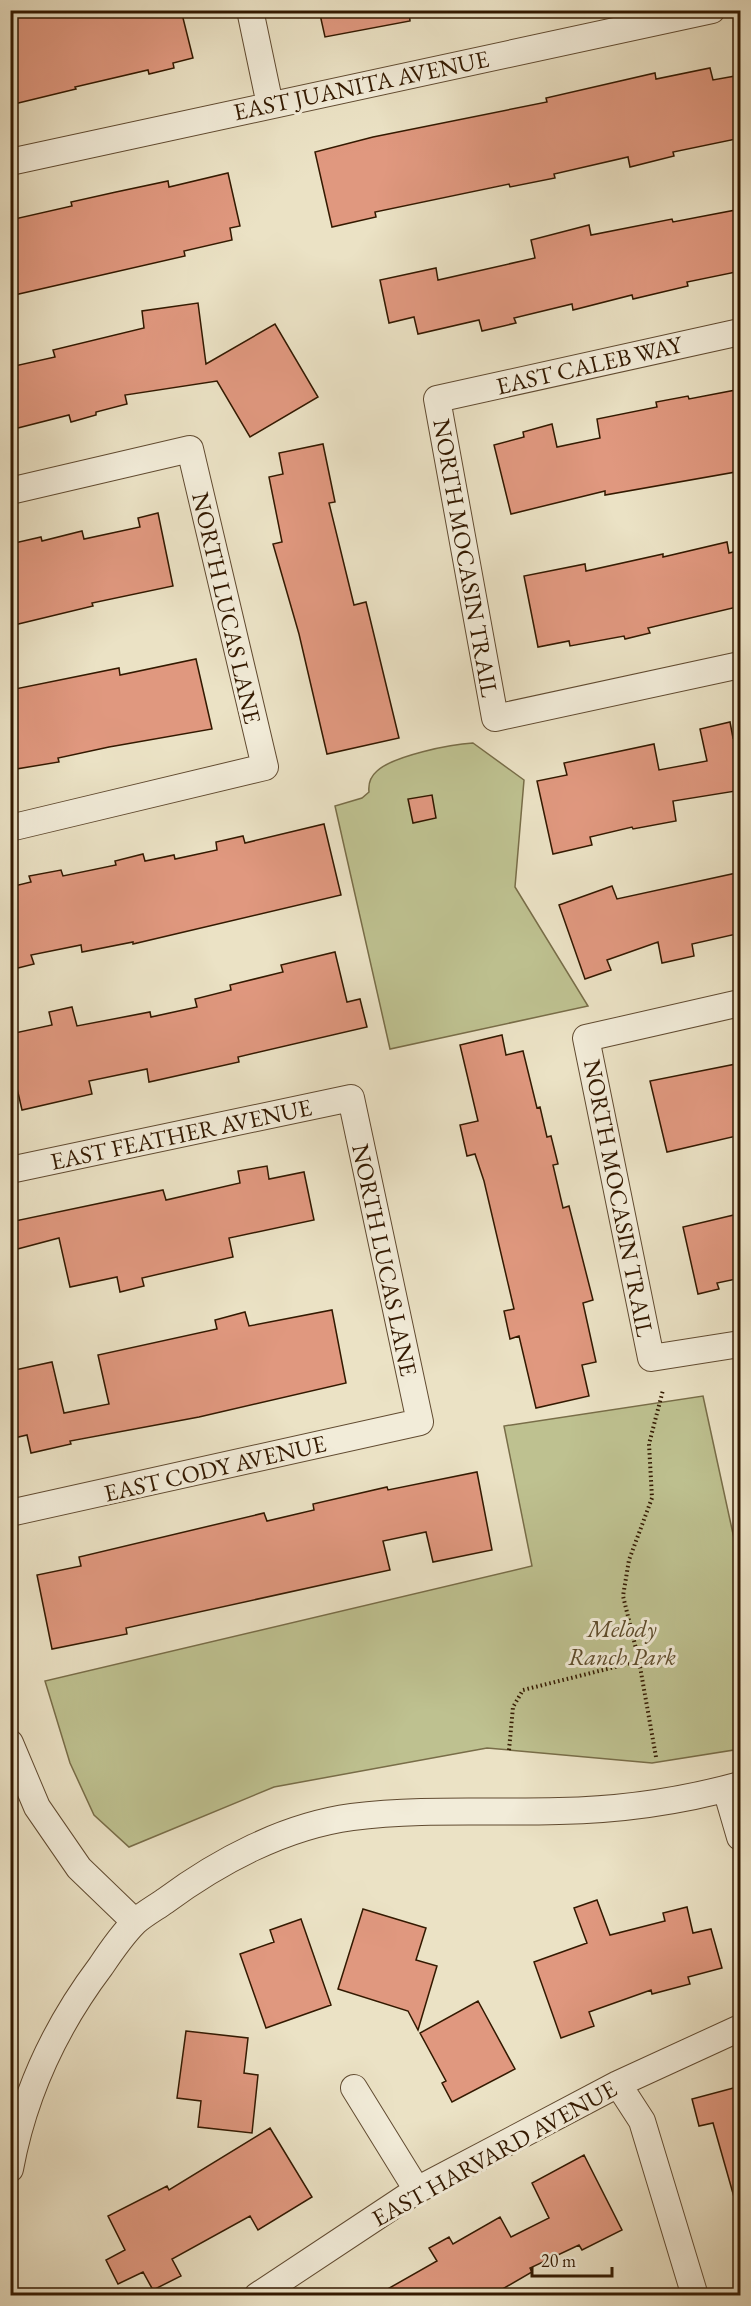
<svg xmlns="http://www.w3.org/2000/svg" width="751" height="2306" font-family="'EB Garamond',serif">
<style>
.green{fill:#bec190;stroke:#786d48;stroke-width:1.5}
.building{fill:#e0987f;stroke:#331900;stroke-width:1.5}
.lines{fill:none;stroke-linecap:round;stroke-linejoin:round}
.minor-casing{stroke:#614b31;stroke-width:28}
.path{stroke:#331900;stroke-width:4;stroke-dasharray:1.5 3;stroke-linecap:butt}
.minor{stroke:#f2ecd9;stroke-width:26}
.labels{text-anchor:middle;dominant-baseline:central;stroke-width:6;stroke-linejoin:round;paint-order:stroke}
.street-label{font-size:24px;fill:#331900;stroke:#f2ecd9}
.park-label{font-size:24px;font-style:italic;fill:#5d4b2b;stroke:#f2ecd9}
</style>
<rect width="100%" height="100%" fill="#ebe2c5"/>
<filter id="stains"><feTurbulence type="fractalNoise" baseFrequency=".00333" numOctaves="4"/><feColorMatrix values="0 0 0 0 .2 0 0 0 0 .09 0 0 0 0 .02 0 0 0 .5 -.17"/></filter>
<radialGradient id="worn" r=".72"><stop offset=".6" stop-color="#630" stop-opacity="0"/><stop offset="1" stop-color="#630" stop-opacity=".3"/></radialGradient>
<!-- green -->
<path class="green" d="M 473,743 L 524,780 L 515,887 L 588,1006 L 390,1049 L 335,806 L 362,798 L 369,792 C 368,783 370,777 377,771 C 393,756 451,744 473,743 Z
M 703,1396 L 740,1566 L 740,1749 L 652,1763 L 487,1748 L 274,1787 L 129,1847 L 94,1815 L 70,1763 L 45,1681 L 532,1566 L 504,1426 Z"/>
<!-- building -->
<path class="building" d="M 48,10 L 181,10 L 193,58 L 173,63 L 174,68 L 149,74 L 148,70 L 75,87 L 76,89 L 10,105 L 10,19 Z
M 319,10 L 409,10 L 410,21 L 325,37 Z
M 710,68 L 713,80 L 741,75 L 741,138 L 673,152 L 674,156 L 630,167 L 628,157 L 554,174 L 555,178 L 510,187 L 509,184 L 375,212 L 376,217 L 332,227 L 315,152 L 373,137 L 547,102 L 546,98 L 655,73 L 656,79 Z
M 228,173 L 240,226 L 230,228 L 232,240 L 184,251 L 185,256 L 10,296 L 10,220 L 72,206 L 71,202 L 116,192 L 168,181 L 169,187 Z
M 741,209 L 741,271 L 687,282 L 688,286 L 633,299 L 632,295 L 573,310 L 572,304 L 514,318 L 516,323 L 482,331 L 479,320 L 418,334 L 414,317 L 389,323 L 380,280 L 436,268 L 438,280 L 535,258 L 531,240 L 589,225 L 591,235 L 672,219 L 673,222 Z
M 198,303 L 206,364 L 275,324 L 318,397 L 250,437 L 217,381 L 125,395 L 127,404 L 96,412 L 96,415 L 71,422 L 69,415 L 10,430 L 10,367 L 55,357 L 53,350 L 144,328 L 142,311 Z
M 741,389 L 741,471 L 605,495 L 605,491 L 511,514 L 494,445 L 524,437 L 523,432 L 552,424 L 557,447 L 600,438 L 597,419 L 657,407 L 656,402 L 688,396 L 689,399 Z
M 323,444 L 335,502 L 329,503 L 354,605 L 366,602 L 399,738 L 327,754 L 299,634 L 273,544 L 282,542 L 269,477 L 283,474 L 279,453 Z
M 158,513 L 173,586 L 92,603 L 93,606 L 10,626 L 10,544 L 41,537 L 42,541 L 82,531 L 84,539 L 140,527 L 138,518 Z
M 727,542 L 729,553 L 741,550 L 741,592 L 734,594 L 737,607 L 648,628 L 650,633 L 625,639 L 624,636 L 570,646 L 569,641 L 538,647 L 524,576 L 585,564 L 586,571 L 663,554 L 663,557 Z
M 196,659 L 212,729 L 109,747 L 58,758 L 59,762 L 10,770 L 10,690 L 119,668 L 120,675 Z
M 730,722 L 733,738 L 741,736 L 741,782 L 735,784 L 736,791 L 673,801 L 676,821 L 633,829 L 632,827 L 590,837 L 592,845 L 553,854 L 537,781 L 567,775 L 564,763 L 654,744 L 659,770 L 707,761 L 700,729 Z
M 432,795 L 436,818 L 413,823 L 408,799 Z
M 324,824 L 341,895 L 133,944 L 133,942 L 82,952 L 81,945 L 31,955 L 34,964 L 10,970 L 10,887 L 31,882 L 29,876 L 61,870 L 63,876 L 116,865 L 115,861 L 143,854 L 145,861 L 174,855 L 175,859 L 217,850 L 216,842 L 243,836 L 245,843 Z
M 741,872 L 741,933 L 692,944 L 694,956 L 662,963 L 658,942 L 607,960 L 611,970 L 585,979 L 559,905 L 612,886 L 617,899 Z
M 335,952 L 347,1002 L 360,999 L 367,1027 L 238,1057 L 239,1062 L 149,1082 L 147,1069 L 89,1081 L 92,1094 L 22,1110 L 10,1058 L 10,1034 L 52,1025 L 49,1012 L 72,1007 L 77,1026 L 150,1012 L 151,1017 L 197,1007 L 195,999 L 231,990 L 230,985 L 283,972 L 281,965 Z
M 502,1035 L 506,1055 L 523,1051 L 537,1108 L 540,1107 L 547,1137 L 551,1136 L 558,1164 L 553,1165 L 563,1208 L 569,1206 L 593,1300 L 583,1303 L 596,1362 L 582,1365 L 589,1396 L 536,1408 L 519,1336 L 510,1339 L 504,1311 L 514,1309 L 484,1181 L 475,1154 L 467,1156 L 460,1125 L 478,1121 L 460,1045 Z
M 741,1063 L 741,1135 L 667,1152 L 650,1081 Z
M 267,1166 L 269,1179 L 304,1172 L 314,1220 L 229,1238 L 233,1257 L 142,1278 L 144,1286 L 120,1292 L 117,1277 L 70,1287 L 59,1238 L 10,1251 L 10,1222 L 163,1190 L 166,1200 L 240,1183 L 238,1171 Z
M 738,1214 L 741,1278 L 717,1283 L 719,1289 L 698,1294 L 683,1227 Z
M 332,1310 L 346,1383 L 199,1417 L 70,1441 L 71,1444 L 31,1453 L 27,1435 L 10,1439 L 10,1371 L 52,1362 L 64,1413 L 109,1404 L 98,1355 L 217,1329 L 215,1320 L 245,1312 L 249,1326 Z
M 477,1472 L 492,1550 L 433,1562 L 426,1532 L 383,1541 L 390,1570 L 126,1628 L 127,1634 L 52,1649 L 37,1575 L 81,1566 L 79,1557 L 264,1513 L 267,1521 L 314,1510 L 313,1504 L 387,1487 L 388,1490 Z
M 597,1900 L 610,1935 L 665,1921 L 663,1913 L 687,1907 L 693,1933 L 711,1929 L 722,1968 L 688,1977 L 690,1984 L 652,1994 L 651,1990 L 589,2012 L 594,2026 L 561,2038 L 534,1962 L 587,1943 L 574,1908 Z
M 363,1909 L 426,1928 L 416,1960 L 437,1966 L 418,2030 L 408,2011 L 338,1989 Z
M 301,1919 L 331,2005 L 266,2028 L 240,1954 L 274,1942 L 270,1930 Z
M 478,2001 L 515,2069 L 452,2102 L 442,2083 L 446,2081 L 420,2033 Z
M 186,2031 L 248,2038 L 244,2073 L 258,2075 L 252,2133 L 198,2127 L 201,2101 L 177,2098 Z
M 741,2086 L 741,2197 L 734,2197 L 713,2123 L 699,2126 L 692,2099 Z
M 270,2128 L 312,2197 L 258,2230 L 250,2216 L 172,2259 L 181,2276 L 153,2290 L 143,2272 L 118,2284 L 106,2260 L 125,2250 L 108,2216 L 167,2186 L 169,2190 Z
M 584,2155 L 622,2230 L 582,2250 L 579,2245 L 530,2268 L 532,2272 L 492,2295 L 377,2295 L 437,2261 L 429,2248 L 449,2237 L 453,2244 L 500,2217 L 511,2237 L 549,2218 L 532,2183 Z"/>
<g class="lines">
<defs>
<path id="minor" d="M 250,10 L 270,105
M 10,162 L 712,10
M 740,332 L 437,399 L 495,718 L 740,665
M 10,491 L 190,449 L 265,767 L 10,828
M 740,1003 L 586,1038 L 651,1358 L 740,1344
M 10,1170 L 351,1098 L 420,1422 L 10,1513
M 10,1743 L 37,1807 L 79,1868 L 135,1922
M 726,1789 L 740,1837
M 618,2084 L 642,2121 L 695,2296
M 354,2088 L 417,2190
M 10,2169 C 24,2093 55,2027 101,1966 C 111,1951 122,1935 135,1922 C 144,1914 155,1908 165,1901 C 219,1861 285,1826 352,1817 C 421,1808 490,1813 559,1811 C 620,1810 682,1801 740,1785
M 257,2296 L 417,2190 L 618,2084 L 740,2028"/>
</defs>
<!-- minor casing -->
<use href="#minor" class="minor-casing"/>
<!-- path -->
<path class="path" d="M 509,1750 L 513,1707 L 523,1690 L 639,1661
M 656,1757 L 639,1661 L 623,1596 L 629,1560 L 652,1498 L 649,1444 L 663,1390"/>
<!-- minor -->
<use href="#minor" class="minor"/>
</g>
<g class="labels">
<!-- street labels -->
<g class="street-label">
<text transform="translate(361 85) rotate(-12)">EAST JUANITA AVENUE</text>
<text transform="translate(589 365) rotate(-13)">EAST CALEB WAY</text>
<text transform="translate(466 558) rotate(80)">NORTH MOCASIN TRAIL</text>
<text transform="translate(227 608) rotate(77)">NORTH LUCAS LANE</text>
<text transform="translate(181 1134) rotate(-12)">EAST FEATHER AVENUE</text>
<text transform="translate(619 1198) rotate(79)">NORTH MOCASIN TRAIL</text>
<text transform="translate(385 1260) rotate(78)">NORTH LUCAS LANE</text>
<text transform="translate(215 1468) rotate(-13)">EAST CODY AVENUE</text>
<text transform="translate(494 2153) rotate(-29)">EAST HARVARD AVENUE</text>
</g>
<!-- park labels -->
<g class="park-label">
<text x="622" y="1628">Melody<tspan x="622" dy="28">Ranch Park</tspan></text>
</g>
</g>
<!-- margin -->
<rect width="751" height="2306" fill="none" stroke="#ebe2c5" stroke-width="36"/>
<rect x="12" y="12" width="727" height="2282" fill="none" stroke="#331900" stroke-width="3"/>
<rect x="18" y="18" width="715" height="2270" fill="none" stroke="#331900" stroke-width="1.5"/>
<!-- scale -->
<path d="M532 2267v9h80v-9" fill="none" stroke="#331900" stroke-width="3"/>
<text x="541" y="2267" font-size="18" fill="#331900" stroke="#f2ecd9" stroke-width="4.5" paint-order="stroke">20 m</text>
<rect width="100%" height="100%" filter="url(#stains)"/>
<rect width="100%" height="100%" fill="url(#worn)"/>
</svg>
